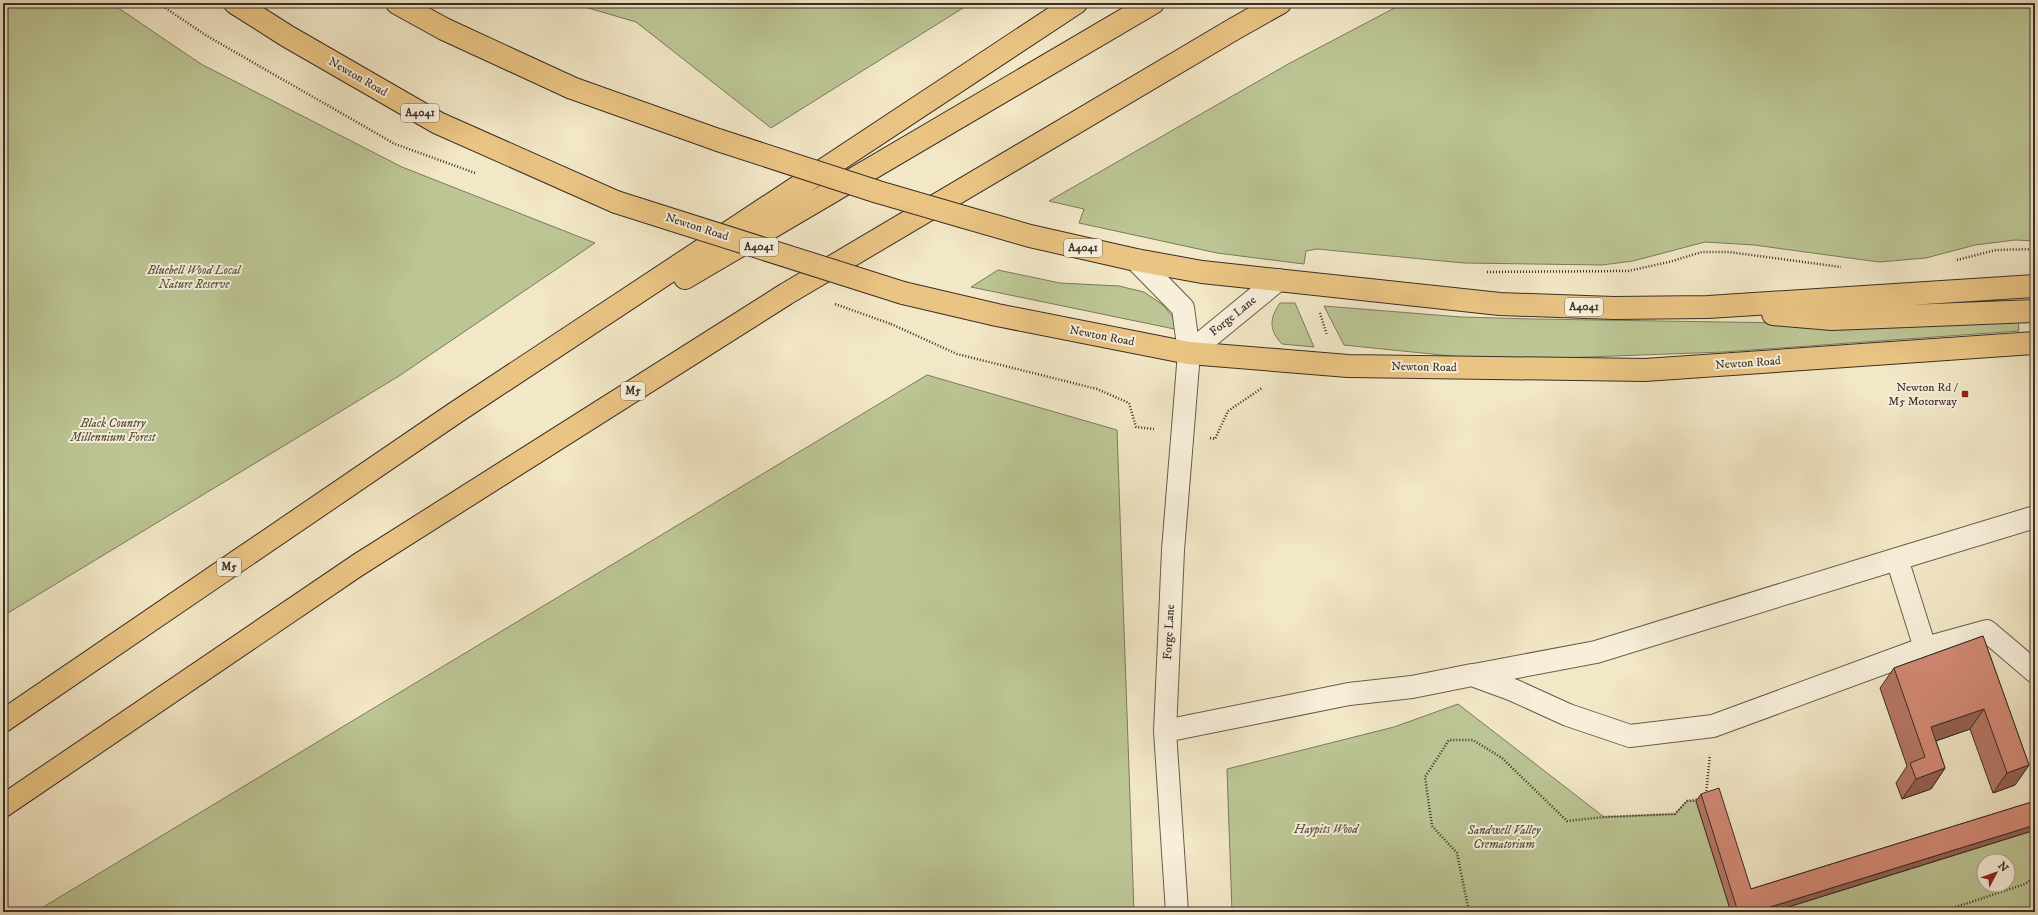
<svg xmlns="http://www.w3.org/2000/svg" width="2038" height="915" font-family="'IM FELL DW Pica',serif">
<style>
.green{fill:#bcc594;stroke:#7b7a5e;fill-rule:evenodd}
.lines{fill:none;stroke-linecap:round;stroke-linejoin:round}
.minor-casing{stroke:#685c4f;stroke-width:24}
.highway-casing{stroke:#3a2e27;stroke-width:24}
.path{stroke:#3a2e27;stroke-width:2.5;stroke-dasharray:1 2;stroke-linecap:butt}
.minor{stroke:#f7efda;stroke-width:22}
.highway{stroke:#e9c483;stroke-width:22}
.highway-bridge-casing{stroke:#3a2e27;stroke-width:24;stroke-linecap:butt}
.path-bridge{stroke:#3a2e27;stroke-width:2.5;stroke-dasharray:1 2;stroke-linecap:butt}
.highway-bridge{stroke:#e9c483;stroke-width:22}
.wall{fill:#b57765;stroke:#3a2e27}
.shaded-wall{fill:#946153;stroke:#3a2e27}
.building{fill:#d38a76;stroke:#3a2e27}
.poi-dot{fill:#8f2418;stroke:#f7efda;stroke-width:1.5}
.labels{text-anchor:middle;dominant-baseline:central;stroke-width:4;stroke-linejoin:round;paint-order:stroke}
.shield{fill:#f7efda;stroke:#73685d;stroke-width:1}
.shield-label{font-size:11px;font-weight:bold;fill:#3a2e27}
.street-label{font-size:12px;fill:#3a2e27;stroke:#f7efda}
.park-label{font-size:12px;font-style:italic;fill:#5a5442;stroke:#f7efda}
.poi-label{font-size:12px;fill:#3a2e27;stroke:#f7efda;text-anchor:end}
</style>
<rect width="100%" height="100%" fill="#f2e7c6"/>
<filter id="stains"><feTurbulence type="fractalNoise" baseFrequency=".005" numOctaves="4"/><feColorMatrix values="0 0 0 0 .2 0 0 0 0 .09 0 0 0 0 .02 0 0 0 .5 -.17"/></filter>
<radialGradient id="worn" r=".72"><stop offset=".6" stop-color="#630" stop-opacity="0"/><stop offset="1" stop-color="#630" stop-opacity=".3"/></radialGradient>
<!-- green -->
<path class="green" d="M 3,3 L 111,3 L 201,64 L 402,167 L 595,243 L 399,376 L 3,616 Z
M 571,3 L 971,3 L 771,128 L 636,22 Z
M 1404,3 L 2035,3 L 2035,241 L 2015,240 L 1975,245 L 1926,258 L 1879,262 L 1754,245 L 1705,242 L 1633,261 L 1602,265 L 1464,263 L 1317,249 L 1306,251 L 1304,264 L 1217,253 L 1079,223 L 1084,209 L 1049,201 L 1290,63 Z
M 998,270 L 1060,283 L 1119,286 L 1144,292 L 1163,305 L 1184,331 L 971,287 Z
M 1280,303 L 1295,303 L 1314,347 L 1282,344 C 1269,330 1269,319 1280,303 Z
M 1324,306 L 1461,317 L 1535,319 L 1910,325 L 2018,319 L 2019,331 L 1723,352 L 1559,358 L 1461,357 L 1344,345 Z
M 927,375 L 1117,430 L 1134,912 L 35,912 Z
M 1458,704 L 1604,817 L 1675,814 L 1687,801 L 1696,801 L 1731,912 L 1232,912 L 1227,769 L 1394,727 Z
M 2035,830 L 2035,912 L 1772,912 ZM 1984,861 L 2008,861 L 2008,885 L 1984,885 Z"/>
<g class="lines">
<defs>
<path id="minor" d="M 1136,260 L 1183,308 L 1189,353 L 1173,550 L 1165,731 L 1177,912
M 1189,353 L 1278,280
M 1925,648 L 1987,631 L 2035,672
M 1474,675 L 1596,652 L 1897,559
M 1165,731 L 1349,694 L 1412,687 L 1472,675 L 1513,690 L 1568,715 L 1630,736 L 1713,726 L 1925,648 L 1897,559 L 2035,517"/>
<path id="highway" d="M 235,3 L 287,36 L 438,123 L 616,202
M 397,3 L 444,29 L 572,88 L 718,140
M 964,217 L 1030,236 L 1136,260 L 1202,272 L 1500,304 L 1614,308 L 1708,307 L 2035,286
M 685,278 L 1153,3
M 903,293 L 997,315 L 1189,353 L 1348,366 L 1645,370 L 2035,343
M 1773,314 L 1832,319 L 2035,311
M 3,721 L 455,413 L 1076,3
M 3,806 L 358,565 L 786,294 L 1234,29 L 1280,3"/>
</defs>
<!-- minor casing -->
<use href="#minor" class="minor-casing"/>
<!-- highway casing -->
<use href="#highway" class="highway-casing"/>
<!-- path -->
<path class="path" d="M 158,3 L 207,36 L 395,144 L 475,173
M 1957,260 L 1996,250 L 2035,249
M 1487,272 L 1628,271 L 1669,262 L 1702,252 L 1729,252 L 1841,267
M 1320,313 L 1327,335
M 891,324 L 957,354 L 1097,389 L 1129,403 L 1136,427 L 1154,429
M 1210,438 L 1215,439 L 1228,411 L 1262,388
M 1706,794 L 1710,755
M 1469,912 L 1457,853 L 1432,826 L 1425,777 L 1449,740 L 1473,740 L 1502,758 L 1567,821 L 1604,817 L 1675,814 L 1687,801 L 1700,799
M 1941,912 L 2025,884 L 2035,877"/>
<!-- minor -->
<use href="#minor" class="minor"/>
<!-- highway -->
<use href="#highway" class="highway"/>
<defs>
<path id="highway-bridge" d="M 718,140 L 878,192 L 964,217
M 616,202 L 903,293"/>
</defs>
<!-- highway-bridge casing -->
<use href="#highway-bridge" class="highway-bridge-casing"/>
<!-- path-bridge -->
<path class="path-bridge" d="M 835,304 L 891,324"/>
<!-- highway-bridge -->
<use href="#highway-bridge" class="highway-bridge"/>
</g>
<!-- wall -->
<path class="wall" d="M 1983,636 L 2029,765 L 2015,785 L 1993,793 L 1970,729 L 1936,741 L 1945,768 L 1931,789 L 1902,799 L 1896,783 L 1907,766 L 1880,688 L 1894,668 Z
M 1701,794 L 1751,889 L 2035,801 L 2035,830 L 1772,912 L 1731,912 L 1696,801 Z"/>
<!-- shaded-wall -->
<path class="shaded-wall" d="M 1984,709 L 1970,729 L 1921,746 L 1931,727 Z
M 2029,765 L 2015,785 L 1993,793 L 2007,773 Z
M 1945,768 L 1931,789 L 1902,799 L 1916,779 Z
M 2035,825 L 2035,830 L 1772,912 L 1754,912 Z"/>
<!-- building -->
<path class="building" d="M 1983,636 L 2029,765 L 2007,773 L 1984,709 L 1931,727 L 1945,768 L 1916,779 L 1910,763 L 1925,757 L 1894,668 Z
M 1719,788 L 1751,889 L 2035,801 L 2035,825 L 1754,912 L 1738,912 L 1701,794 Z"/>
<!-- markers -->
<rect class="poi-dot" x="1961" y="390" width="8" height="8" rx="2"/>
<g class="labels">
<!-- shield labels -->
<g class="shield">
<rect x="401" y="104" width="38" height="18" rx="3"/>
<rect x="740" y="238" width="38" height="18" rx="3"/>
<rect x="1064" y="239" width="38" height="18" rx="3"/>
<rect x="1565" y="298" width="38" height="18" rx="3"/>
<rect x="621" y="382" width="24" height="18" rx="3"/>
<rect x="217" y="558" width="24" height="18" rx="3"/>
</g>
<g class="shield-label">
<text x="420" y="113">A4041</text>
<text x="759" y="247">A4041</text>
<text x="1083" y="248">A4041</text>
<text x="1584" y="307">A4041</text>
<text x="633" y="391">M5</text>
<text x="229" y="567">M5</text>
</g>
<!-- street labels -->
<g class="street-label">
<text transform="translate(358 77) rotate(30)">Newton Road</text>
<text transform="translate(697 227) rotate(18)">Newton Road</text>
<text transform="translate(1233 316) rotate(-39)">Forge Lane</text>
<text transform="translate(1102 336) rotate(11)">Newton Road</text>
<text transform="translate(1748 363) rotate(-4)">Newton Road</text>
<text transform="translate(1424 367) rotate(1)">Newton Road</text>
<text transform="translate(1169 632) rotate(-87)">Forge Lane</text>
</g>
<!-- park labels -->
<g class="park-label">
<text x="194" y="270">Bluebell Wood Local<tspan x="194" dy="14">Nature Reserve</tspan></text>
<text x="113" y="423">Black Country<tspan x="113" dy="14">Millennium Forest</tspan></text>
<text x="1326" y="829">Haypits Wood</text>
<text x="1504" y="830">Sandwell Valley<tspan x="1504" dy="14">Crematorium</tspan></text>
</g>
<!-- poi labels -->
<g class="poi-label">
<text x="1957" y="387">Newton Rd /<tspan x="1957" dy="14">M5 Motorway</tspan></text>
</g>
</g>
<!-- margin -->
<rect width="2038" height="915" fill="none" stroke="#f2e7c6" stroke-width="16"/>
<rect x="4" y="4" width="2030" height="907" fill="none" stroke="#3a2e27" stroke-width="2"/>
<rect x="8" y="8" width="2022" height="899" fill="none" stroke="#3a2e27"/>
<!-- north arrow -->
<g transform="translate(1996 873) rotate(49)"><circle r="19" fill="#f7efda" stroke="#aba292"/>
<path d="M0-3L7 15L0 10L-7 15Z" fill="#8f2418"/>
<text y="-6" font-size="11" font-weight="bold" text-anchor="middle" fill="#3a2e27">N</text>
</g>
<rect width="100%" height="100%" filter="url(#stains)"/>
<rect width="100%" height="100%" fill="url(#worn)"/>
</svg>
